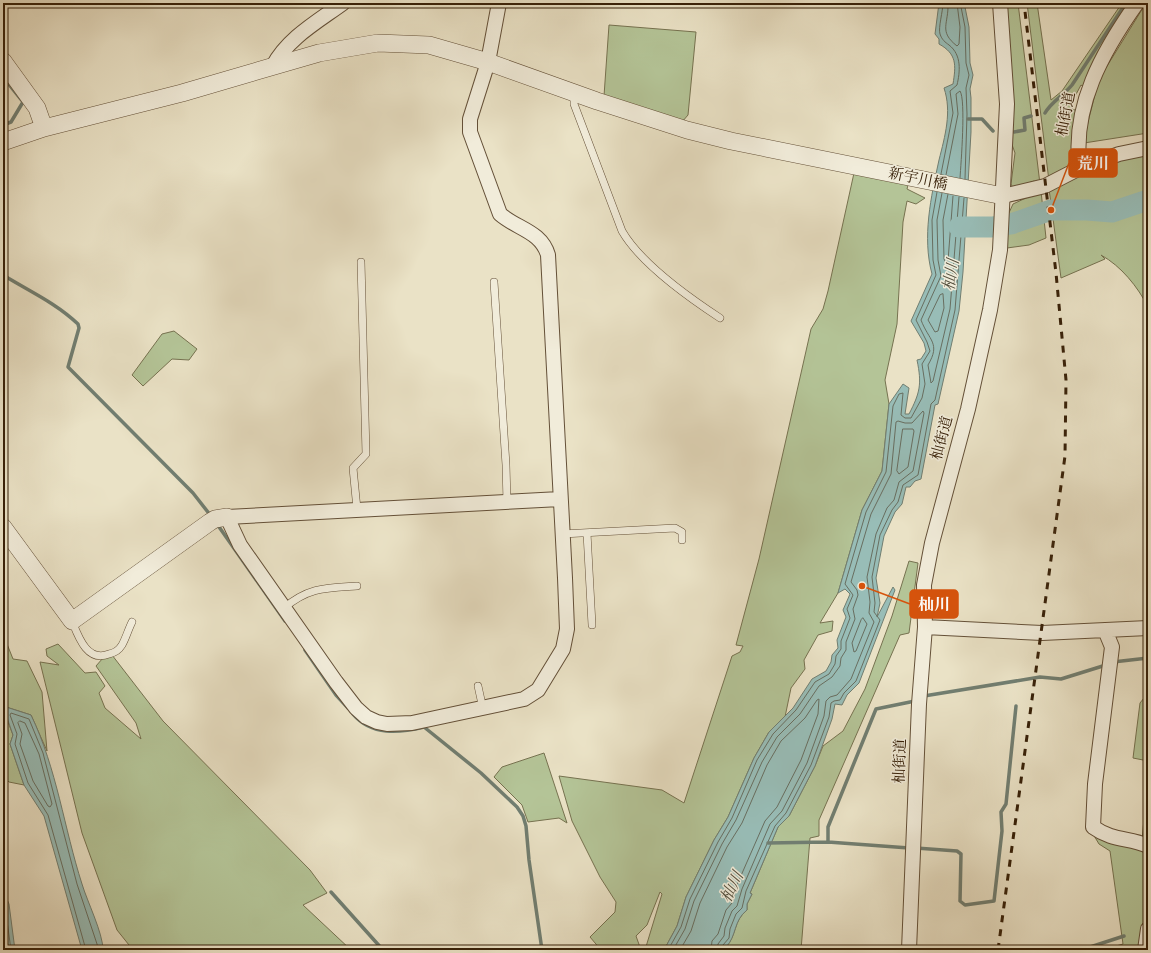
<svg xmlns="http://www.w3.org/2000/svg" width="1151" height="953" font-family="'IM FELL Double Pica','Noto Serif JP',serif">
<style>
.green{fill:#b4c497;stroke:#767250}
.water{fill:#98bdb7;stroke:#717e71}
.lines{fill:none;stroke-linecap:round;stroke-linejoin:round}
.shore{stroke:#686e60;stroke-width:1}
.stream{stroke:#717e71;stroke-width:3.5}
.river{stroke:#98bdb7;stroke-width:21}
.service-casing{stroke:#645038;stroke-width:8}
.minor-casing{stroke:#645038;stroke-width:16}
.tertiary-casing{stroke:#645038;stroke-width:18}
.service{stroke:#f1ecda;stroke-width:7}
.minor{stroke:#f1ecda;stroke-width:14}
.tertiary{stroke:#f1ecda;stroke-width:17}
.rail{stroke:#372008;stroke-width:3;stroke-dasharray:7 7;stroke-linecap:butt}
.labels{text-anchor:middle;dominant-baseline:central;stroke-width:3;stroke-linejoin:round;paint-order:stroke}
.street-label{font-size:15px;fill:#372008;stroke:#f1ecda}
.water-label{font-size:16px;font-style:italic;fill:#544f3d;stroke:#f1ecda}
.leader{fill:none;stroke:#d6530c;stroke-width:1.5}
.callout-dot{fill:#d6530c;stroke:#f1ecda;stroke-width:1.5}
.callout{fill:#d6530c;stroke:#d6530c;stroke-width:1.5}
.callout-label{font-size:16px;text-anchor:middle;font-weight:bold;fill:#fff}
</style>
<rect width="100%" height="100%" fill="#eae2c6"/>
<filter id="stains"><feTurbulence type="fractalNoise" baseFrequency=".005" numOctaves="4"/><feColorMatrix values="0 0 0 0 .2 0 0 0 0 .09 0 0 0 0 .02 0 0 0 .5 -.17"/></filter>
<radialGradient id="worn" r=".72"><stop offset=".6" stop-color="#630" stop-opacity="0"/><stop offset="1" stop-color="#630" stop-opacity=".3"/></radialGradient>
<!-- green -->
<path class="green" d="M 1005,3 L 1018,3 L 1040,184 L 1034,181 L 1013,188 L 1011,184 L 1015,153 L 1010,139 Z
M 1027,3 L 1037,3 L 1051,100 L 1062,91 L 1122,3 L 1132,3 L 1085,88 L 1081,85 L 1073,100 L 1072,109 L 1078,111 L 1070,165 L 1049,181 Z
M 1146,3 L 1148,3 L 1148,133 L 1084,143 L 1088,122 L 1099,79 Z
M 609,25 L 696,32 L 688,115 L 682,122 L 604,96 Z
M 1123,151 L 1148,156 L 1148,307 C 1138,287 1121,266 1101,255 L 1105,259 L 1061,278 L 1049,189 Z
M 854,173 L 908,185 L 907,189 L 925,198 L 916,204 L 907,201 L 903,222 L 897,324 L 885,380 L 889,404 L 882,471 L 862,510 L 838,593 L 820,623 L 833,621 L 832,631 L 818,635 L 804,660 L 805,669 L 791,688 L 785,717 L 769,732 L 754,758 L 728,817 L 714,840 L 686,897 L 677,926 L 664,950 L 645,950 L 662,894 L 660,892 L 647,925 L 636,936 L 641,950 L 601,950 L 590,937 L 615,912 L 616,902 L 600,877 L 572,821 L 559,776 L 662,790 L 684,803 L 732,656 L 740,652 L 743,646 L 736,645 L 759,559 L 811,329 L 823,309 L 828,291 Z
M 1041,191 L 1046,238 L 1029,245 L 1007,248 L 1008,215 L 1013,204 Z
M 174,331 L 197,349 L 189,360 L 172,359 L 143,386 L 132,375 L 162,334 Z
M 909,561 L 918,563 L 909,633 L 900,635 L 819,820 L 819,836 L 810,838 L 801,950 L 726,950 L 726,947 C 737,935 733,921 747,910 L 747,904 L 752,894 L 750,893 L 778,827 L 789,816 L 815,766 L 823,746 L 843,731 L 865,689 L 892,616 Z
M 3,634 L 13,659 L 27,661 L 42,692 L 47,751 L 31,715 L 3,706 Z
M 58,644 L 85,673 L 96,672 L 105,686 L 99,693 L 105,708 L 141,739 L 136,723 L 96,666 L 103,658 L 112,655 L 163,721 L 310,870 L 327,893 L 303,905 L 351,950 L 133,950 L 117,930 L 82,833 L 40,662 L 59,665 L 47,656 L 46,649 Z
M 1148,693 L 1148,761 L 1133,758 L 1140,703 Z
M 3,709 L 13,735 L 10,744 L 24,785 L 9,782 L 3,776 Z
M 544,753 L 567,823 L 559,818 L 528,822 L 522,805 L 494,777 L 502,767 Z
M 1148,776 L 1148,950 L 1102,950 L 1123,944 L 1110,851 L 1099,844 L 1093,834 L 1142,840 Z"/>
<!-- water -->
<path class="water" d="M 939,3 L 969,3 L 965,7 L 969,27 L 970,63 L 973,75 L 970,89 L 971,98 L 971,132 L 963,272 L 959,311 L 938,404 L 935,405 L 921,479 L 915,481 L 910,487 L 906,487 L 902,504 L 895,512 L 884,536 L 876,578 L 880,603 L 877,617 L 893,587 L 895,590 L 859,683 L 847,695 L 842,705 L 835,704 L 832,719 L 815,766 L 789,816 L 778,827 L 750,893 L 752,894 L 747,904 L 747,910 C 733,921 737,936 726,947 L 726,950 L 664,950 L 677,926 L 686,897 L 714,840 L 728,817 L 754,758 L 769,732 L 793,708 L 812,679 L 826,671 L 831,662 L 832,655 L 838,648 L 837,640 L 846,617 L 843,610 L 850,594 L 845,589 L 838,593 L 862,510 L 882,471 L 889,404 L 903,384 L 909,388 L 905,414 L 909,414 C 920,393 922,384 917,360 L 921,359 L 926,351 L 924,343 L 911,321 L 932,274 C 922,237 931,197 939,160 C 945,136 952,112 944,88 L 953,84 C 956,65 957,54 939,44 L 939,39 L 935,34 Z
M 3,706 L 31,715 C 57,769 64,828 82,884 C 87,901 103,933 103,950 L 82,950 L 44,816 L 24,785 L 10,744 L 13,735 Z
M 3,890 L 9,904 L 15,950 L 3,950 Z"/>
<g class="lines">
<!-- shore -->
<path class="shore" d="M 948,3 C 949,24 938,31 957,46 L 959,44 L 960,27 L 957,3
M 963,3 L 961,7 L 965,27 L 966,63 L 969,75 L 966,88 L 967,114 L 965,179
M 941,174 L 953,113 L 950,91 L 957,85 C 960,72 962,55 949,45 C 945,42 942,40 940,34 C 938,28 943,11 943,3
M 946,175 L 958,114 L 956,94 L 960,91 C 966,100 961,163 960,178
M 942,193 L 937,220 L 938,260 L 941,276 L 921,320 C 929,341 941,343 928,365 L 931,383 L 933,381 L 950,309 L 959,197
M 948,194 L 943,220 L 944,259 L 946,263 L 948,261 L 953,196
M 943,294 L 944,308 L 938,331 L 935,332 L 928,320 L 940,295 Z
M 903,429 L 913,429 L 914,431 L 908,467 L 899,474 L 897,471 Z
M 863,618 L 867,624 L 856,651 L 854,652 L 852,643 L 861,620 Z
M 20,721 L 25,723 L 39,754 L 52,804 L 50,807 L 48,806 L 33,781 L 20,744 L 22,734 L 18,723 Z
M 3,900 L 5,906 L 11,950
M 86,950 L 48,815 L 28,783 L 15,744 L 17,734 L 10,715 L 11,713 L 29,719 L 43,753 L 77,884 L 99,950
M 668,950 L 681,927 L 690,899 L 718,842 L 732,818 L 757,760 L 773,734 L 796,710 L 815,682 L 829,674 L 835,664 L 836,656 L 841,649 L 841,641 L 850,618 L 847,609 L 853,595 L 845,584 L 866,512 L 886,472 L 893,406 L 899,394 L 903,393 L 901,415 L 905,418 L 911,418 L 922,398 L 925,384 L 922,364 L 930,351 L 927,342 L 916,320 L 936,275 L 933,260 L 932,220 L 937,192
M 673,950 L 685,929 L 694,901 L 722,844 L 736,820 L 762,762 L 777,737 L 800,714 L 819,686 L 832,677 L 840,666 L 841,658 L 846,650 L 846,642 L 855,619 L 853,609 L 858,595 L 857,590 L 851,582 L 871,514 L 891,474 L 896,422 L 898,421 L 905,423 L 912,423 L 923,411 L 924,413 L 913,471 L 899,482 L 894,500 L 887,508 L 876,534 L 867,577 L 870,602 L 869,613 L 874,622 L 851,679 L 837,695 L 830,697 L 826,701 L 824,716 L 807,763 L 782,811 L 770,824 L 742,889 L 737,906 L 732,911 L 725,928 L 724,936 L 718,944 L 717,950
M 680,950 L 691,931 L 700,903 L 727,847 L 742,823 L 767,765 L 781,741 L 805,718 L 817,700 L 819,699 L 818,714 L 801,760 L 777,807 L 765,821 L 736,887 L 732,903 L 726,910 L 718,934 L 712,941 L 711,950
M 722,950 L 723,945 L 729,938 L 730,929 L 736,914 L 742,908 L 746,891 L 775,826 L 786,813 L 811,765 L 829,717 L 831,703 L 834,701 L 840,700 L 844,693 L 856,681 L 880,620 L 874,612 L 875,603 L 872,577 L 880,535 L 892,510 L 898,502 L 903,485 L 918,475 L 931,404 L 935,400 L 955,310 L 964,198"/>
<!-- stream -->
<path class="stream" d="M 3,77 L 23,102 L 11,122 L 3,125
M 1045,113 C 1051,102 1064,95 1072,85 L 1126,3
M 968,119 L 982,119 L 993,131
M 1014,132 L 1025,130 L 1024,118 L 1031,116
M 3,275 C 29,291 56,303 78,324 L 79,328 L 68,367 L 193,493 L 211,516
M 217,524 L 285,621
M 305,650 L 336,695 L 348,708
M 1113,662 L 1148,658
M 924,696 L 1040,677 L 1061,679 L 1106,665
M 353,714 C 372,736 399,733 424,727 L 481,773 L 517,807 L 523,816 L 526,826 L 529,860 L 542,950
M 828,842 L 828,827 L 876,709 L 915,701
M 768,843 L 828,842 L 909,848
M 916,848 L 957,851 L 961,854 L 960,901 L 965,905 L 994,901 L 1002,831 L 1001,812 L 1006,804 L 1016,706
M 331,892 L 383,950
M 1081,950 L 1124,936"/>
<!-- river -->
<path class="river" d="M 959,227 L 992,227 L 1011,224 L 1051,210 L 1087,210 L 1112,212 L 1148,200"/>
<defs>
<path id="service" d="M 574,93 L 574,104 L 622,231 C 641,264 688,297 720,318
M 494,282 L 506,465 L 507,502
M 357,509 L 353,468 L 366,454 L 361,262
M 587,533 L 592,625
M 562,534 L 675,528 L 682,532 L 682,540
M 284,608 C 309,587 326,588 357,586
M 72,621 C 78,636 87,663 109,654 C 114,653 119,650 122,645 C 126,638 128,630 132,622
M 478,686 L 483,709"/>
<path id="minor" d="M 499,3 L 488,62 L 470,119 L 470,132 L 500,214 C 517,229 541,231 548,255 L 565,578 L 567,629 L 563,649 L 538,690 L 524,699 L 412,723 L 387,724 L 377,722 L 366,717 L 356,708 L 336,682 L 240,545 L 227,517 L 560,499
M 273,66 C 288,38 317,22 343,3
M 1080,168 C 1071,107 1103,51 1137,3
M 1003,196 L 1045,186 L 1080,168 L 1119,154 L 1148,148
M 925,627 L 1042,633 L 1148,628
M 1105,630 L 1112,647 L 1095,784 L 1093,827 C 1114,842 1129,837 1148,846
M 909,950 L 919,704 L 925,627 L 924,585 L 932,543 L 968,409 L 990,310 L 1000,250 L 1007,104 L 1000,3
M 1145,950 L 1148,929"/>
<path id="tertiary" d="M 3,61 L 37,108 L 44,128
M 3,142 L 44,128 L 182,93 L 319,53 L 378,43 L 429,45 L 488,62 L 597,101 L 687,130 L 731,141 L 1003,196
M 3,527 L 72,621 L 210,522 L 215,519 L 227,517"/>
</defs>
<!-- service casing -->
<use href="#service" class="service-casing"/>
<!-- minor casing -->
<use href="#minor" class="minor-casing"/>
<!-- tertiary casing -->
<use href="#tertiary" class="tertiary-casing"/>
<!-- service -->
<use href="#service" class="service"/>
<!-- minor -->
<use href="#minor" class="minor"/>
<!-- tertiary -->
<use href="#tertiary" class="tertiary"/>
<!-- rail -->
<path class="rail" d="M 998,950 L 1065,456 L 1066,380 L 1056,273 L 1024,3"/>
</g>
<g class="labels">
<!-- street labels -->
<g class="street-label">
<text transform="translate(1066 114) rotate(-79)">杣街道</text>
<text transform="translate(918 179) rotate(12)">新宇川橋</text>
<text transform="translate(942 438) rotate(-75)">杣街道</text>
<text transform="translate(900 761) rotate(-88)">杣街道</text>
</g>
<!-- water labels -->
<g class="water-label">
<text transform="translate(951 275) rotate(-81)">杣川</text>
<text transform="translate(732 887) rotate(-64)">杣川</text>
</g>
</g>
<!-- callouts -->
<path class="leader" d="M1051 210L1069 163M862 586L910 604"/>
<g class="callout-dot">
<circle cx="1051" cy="210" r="4"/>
<circle cx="862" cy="586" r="4"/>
</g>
<g class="callout">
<rect x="1069" y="149" width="48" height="28" rx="4"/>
<rect x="910" y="590" width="48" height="28" rx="4"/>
</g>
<g class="callout-label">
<text x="1093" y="169">荒川</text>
<text x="934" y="610">杣川</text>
</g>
<!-- margin -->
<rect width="1151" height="953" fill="none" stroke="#eae2c6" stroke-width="16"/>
<rect x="4" y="4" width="1143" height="945" fill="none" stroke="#372008" stroke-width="2"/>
<rect x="8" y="8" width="1135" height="937" fill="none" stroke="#372008"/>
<rect width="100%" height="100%" filter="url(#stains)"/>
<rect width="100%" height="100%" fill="url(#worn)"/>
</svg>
